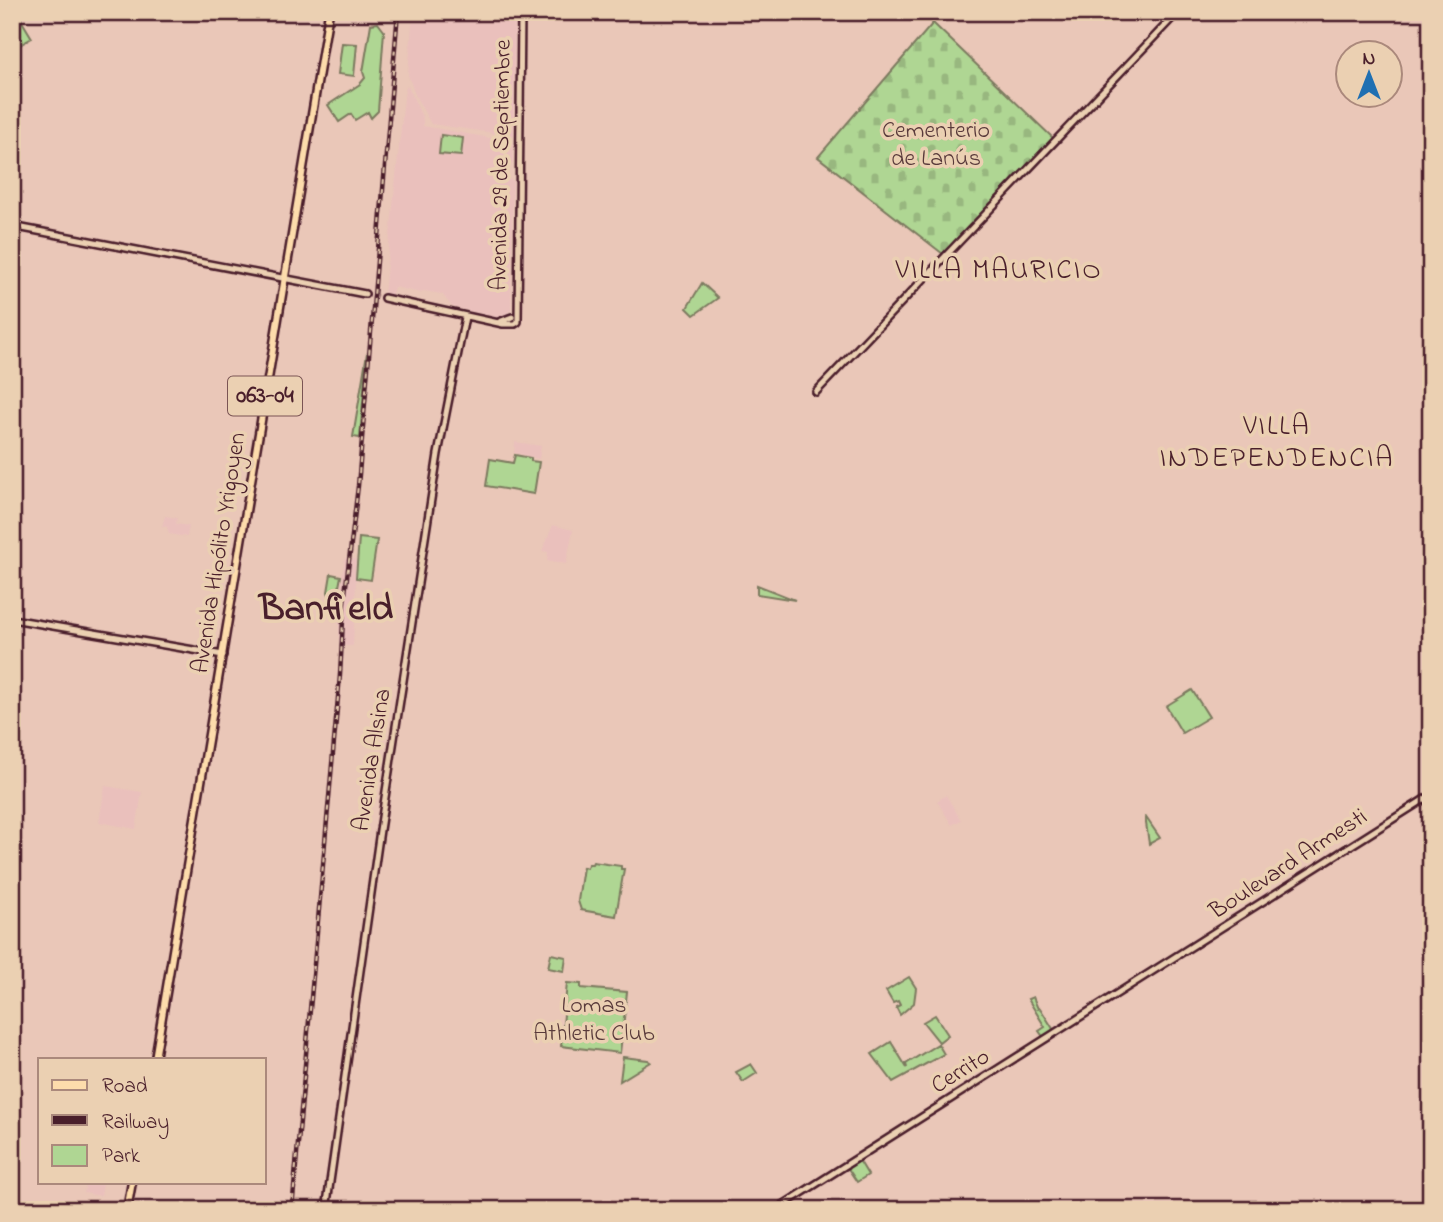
<svg xmlns="http://www.w3.org/2000/svg" width="1443" height="1222" font-family="'Indie Flower',sans-serif">
<style>
.built{fill:#eac0bc}
.cemetery{fill:url(#cemetery-stones);stroke:#7c7a5f;stroke-width:2}
.park{fill:#afd693;stroke:#7c7a5f;stroke-width:2}
.lines{fill:none;stroke-linecap:round;stroke-linejoin:round}
.secondary-tunnel{stroke:#caa59c;stroke-width:5;stroke-dasharray:5 2.5;stroke-linecap:butt}
.secondary-casing{stroke:#4a1f2b;stroke-width:10}
.primary-casing{stroke:#4a1f2b;stroke-width:11}
.secondary{stroke:#ebd0b2;stroke-width:5}
.primary{stroke:#fddcac;stroke-width:6}
.rail-casing{stroke:#4a1f2b;stroke-width:4.5}
.rail{stroke:#ebd0b2;stroke-width:2;stroke-dasharray:5;stroke-linecap:butt}
.labels{text-anchor:middle;dominant-baseline:central;stroke-width:7;stroke-linejoin:round;paint-order:stroke}
.shield{fill:#ebd0b2;stroke:#7a5454;stroke-width:2}
.shield-label{font-size:23px;font-weight:bold;fill:#4a1f2b}
.park-label{font-size:24px;fill:#593a3b;stroke:#ebd0b2}
.street-label{font-size:24px;fill:#4a1f2b;stroke:#ebd0b2}
.quarter-label{font-size:28px;letter-spacing:2px;fill:#4a1f2b;stroke:#ebd0b2}
.town-label{font-size:38px;font-weight:bold;fill:#4a1f2b;stroke:#ebd0b2}
</style>
<defs>
<pattern id="cemetery-stones" width="16" height="16" patternUnits="userSpaceOnUse" patternTransform="scale(1.75)"><rect width="16" height="16" fill="#afd693"/><path d="M2 7V4a2 2 0 0 1 4 0v3zM10 15v-3a2 2 0 0 1 4 0v3z" fill="#98b77f"/></pattern>
</defs>
<rect width="100%" height="100%" fill="#eac7b8"/>
<filter id="ink" filterUnits="userSpaceOnUse"><feTurbulence type="fractalNoise" baseFrequency=".0143" numOctaves="2"/><feDisplacementMap in="SourceGraphic" scale="14" xChannelSelector="R" yChannelSelector="G"/><feConvolveMatrix kernelMatrix="1 2 1 2 8 2 1 2 1" color-interpolation-filters="sRGB"/></filter>
<g filter="url(#ink)">
<!-- built -->
<path class="built" d="M 413,12 L 515,12 L 514,136 L 431,124 L 416,97 L 408,75 Z
M 408,86 L 423,119 L 423,126 L 513,142 L 513,164 L 498,165 L 496,178 L 513,180 L 511,310 L 502,319 L 452,307 L 442,294 L 424,291 L 421,293 L 394,287 L 391,297 L 384,294 L 405,88 Z
M 515,442 L 541,446 L 539,459 L 514,453 Z
M 165,516 L 177,518 L 176,524 L 189,526 L 187,537 L 169,534 L 167,527 L 162,526 Z
M 553,525 L 573,530 L 566,564 L 547,561 L 548,552 L 542,551 Z
M 345,558 L 357,559 L 353,646 L 339,646 L 339,622 L 333,621 L 334,604 L 338,590 L 340,590 Z
M 105,786 L 142,792 L 136,829 L 99,822 Z
M 946,795 L 961,820 L 952,825 L 937,801 Z
M 86,1182 L 106,1182 L 103,1183 L 101,1196 L 84,1193 Z"/>
<!-- cemetery -->
<path class="cemetery" d="M 933,23 L 1053,138 L 943,254 L 818,157 Z"/>
<!-- park -->
<path class="park" d="M 20,18 L 32,38 L 16,47 L 12,37 L 12,22 Z
M 378,23 L 384,31 L 378,111 L 371,118 L 368,112 L 355,120 L 351,114 L 339,122 L 328,105 L 360,84 L 365,78 L 363,72 L 371,24 Z
M 342,43 L 357,44 L 354,76 L 338,74 Z
M 441,135 L 463,138 L 461,156 L 439,154 Z
M 702,283 L 718,298 L 694,315 L 687,308 Z
M 367,353 L 360,438 L 353,437 Z
M 515,455 L 531,458 L 531,461 L 539,462 L 534,494 L 486,486 L 490,459 L 513,463 Z
M 359,538 L 377,540 L 371,580 L 356,578 Z
M 331,574 L 341,576 L 337,597 L 330,597 L 328,592 Z
M 757,585 L 795,600 L 757,594 Z
M 1192,690 L 1209,717 L 1182,733 L 1166,706 Z
M 1145,816 L 1160,838 L 1149,844 Z
M 593,862 L 621,866 L 621,869 L 624,869 L 616,916 L 581,910 L 578,901 L 583,867 L 587,868 L 588,864 L 592,864 Z
M 551,954 L 566,957 L 564,971 L 548,968 Z
M 909,977 L 916,988 L 914,1003 L 900,1015 L 896,1007 L 900,1005 L 898,1001 L 893,1003 L 886,991 Z
M 567,983 L 581,984 L 581,988 L 627,992 L 620,1053 L 561,1046 Z
M 1033,997 L 1038,1009 L 1040,1008 L 1055,1032 L 1044,1038 L 1039,1031 L 1045,1027 L 1028,999 Z
M 935,1015 L 948,1035 L 939,1042 L 923,1022 Z
M 891,1042 L 907,1068 L 906,1064 L 938,1044 L 944,1054 L 893,1082 L 872,1054 Z
M 623,1057 L 648,1060 L 651,1062 L 620,1081 Z
M 751,1064 L 757,1073 L 743,1082 L 736,1072 Z
M 859,1160 L 868,1175 L 857,1182 L 847,1167 Z"/>
<g class="lines">
<!-- secondary-tunnel -->
<path class="secondary-tunnel" d="M 365,294 L 384,298"/>
<defs>
<path id="secondary" d="M 12,226 L 365,294
M 384,298 L 503,324 L 515,324 L 518,322 L 521,12
M 499,322 L 512,317
M 816,392 L 1178,12
M 12,619 L 223,655
M 326,1210 L 380,830 L 438,454 L 465,317
M 775,1210 L 1431,795"/>
<path id="primary" d="M 155,1059 L 329,12
M 127,1210 L 132,1182"/>
</defs>
<!-- secondary casing -->
<use href="#secondary" class="secondary-casing"/>
<!-- primary casing -->
<use href="#primary" class="primary-casing"/>
<!-- secondary -->
<use href="#secondary" class="secondary"/>
<!-- primary -->
<use href="#primary" class="primary"/>
<defs>
<path id="rail" d="M 292,1210 L 340,675 L 344,602 L 358,486 L 398,12"/>
</defs>
<!-- rail casing -->
<use href="#rail" class="rail-casing"/>
<!-- rail -->
<use href="#rail" class="rail"/>
</g>
</g>
<g class="labels">
<!-- shield labels -->
<rect class="shield" x="228" y="376.5" width="74" height="39" rx="5"/>
<g class="shield-label">
<text x="265" y="396">063-04</text>
</g>
<!-- park labels -->
<g class="park-label">
<text x="936" y="131">Cementerio<tspan x="936" dy="28">de Lanús</tspan></text>
<text x="594" y="1006">Lomas<tspan x="594" dy="28">Athletic Club</tspan></text>
</g>
<!-- street labels -->
<g class="street-label">
<text transform="translate(502 165) rotate(-89)">Avenida 29 de Septiembre</text>
<text transform="translate(220 553) rotate(-81)">Avenida Hipólito Yrigoyen</text>
<text transform="translate(373 760) rotate(-81)">Avenida Alsina</text>
<text transform="translate(1289 865) rotate(-33)">Boulevard Armesti</text>
<text transform="translate(961 1072) rotate(-32)">Cerrito</text>
</g>
<!-- quarter labels -->
<g class="quarter-label">
<text x="999" y="271">VILLA MAURICIO</text>
<text x="1277" y="427">VILLA<tspan x="1277" dy="32">INDEPENDENCIA</tspan></text>
</g>
<!-- town labels -->
<g class="town-label">
<text x="326" y="610">Banfield</text>
</g>
</g>
<!-- margin -->
<rect width="1443" height="1222" fill="none" stroke="#ebd0b2" stroke-width="42"/>
<rect x="21" y="21" width="1401" height="1180" fill="none" stroke="#4a1f2b" stroke-width="2.5" filter="url(#ink)"/>
<!-- legend -->
<rect x="38" y="1058" width="228" height="126" fill="#ebd0b2" stroke="#ab897c" stroke-width="2"/>
<rect x="52" y="1080" width="35" height="10" fill="#fddcac" stroke="#ab897c" stroke-width="2"/>
<text x="102" y="1092" font-size="21" fill="#4a1f2b">Road</text>
<rect x="52" y="1115" width="35" height="10" fill="#4a1f2b" stroke="#ab897c" stroke-width="2"/>
<text x="102" y="1128" font-size="21" fill="#4a1f2b">Railway</text>
<rect x="52" y="1145" width="35" height="21" fill="#afd693" stroke="#ab897c" stroke-width="2"/>
<text x="102" y="1162" font-size="21" fill="#4a1f2b">Park</text>
<!-- north arrow -->
<g transform="translate(1369 74)"><circle r="33" fill="#ebd0b2" stroke="#ab897c" stroke-width="2"/>
<path d="M0-5L12 26L0 18L-12 26Z" fill="#1f6fb2"/>
<text y="-10" font-size="19" font-weight="bold" text-anchor="middle" fill="#4a1f2b">N</text>
</g>
</svg>
